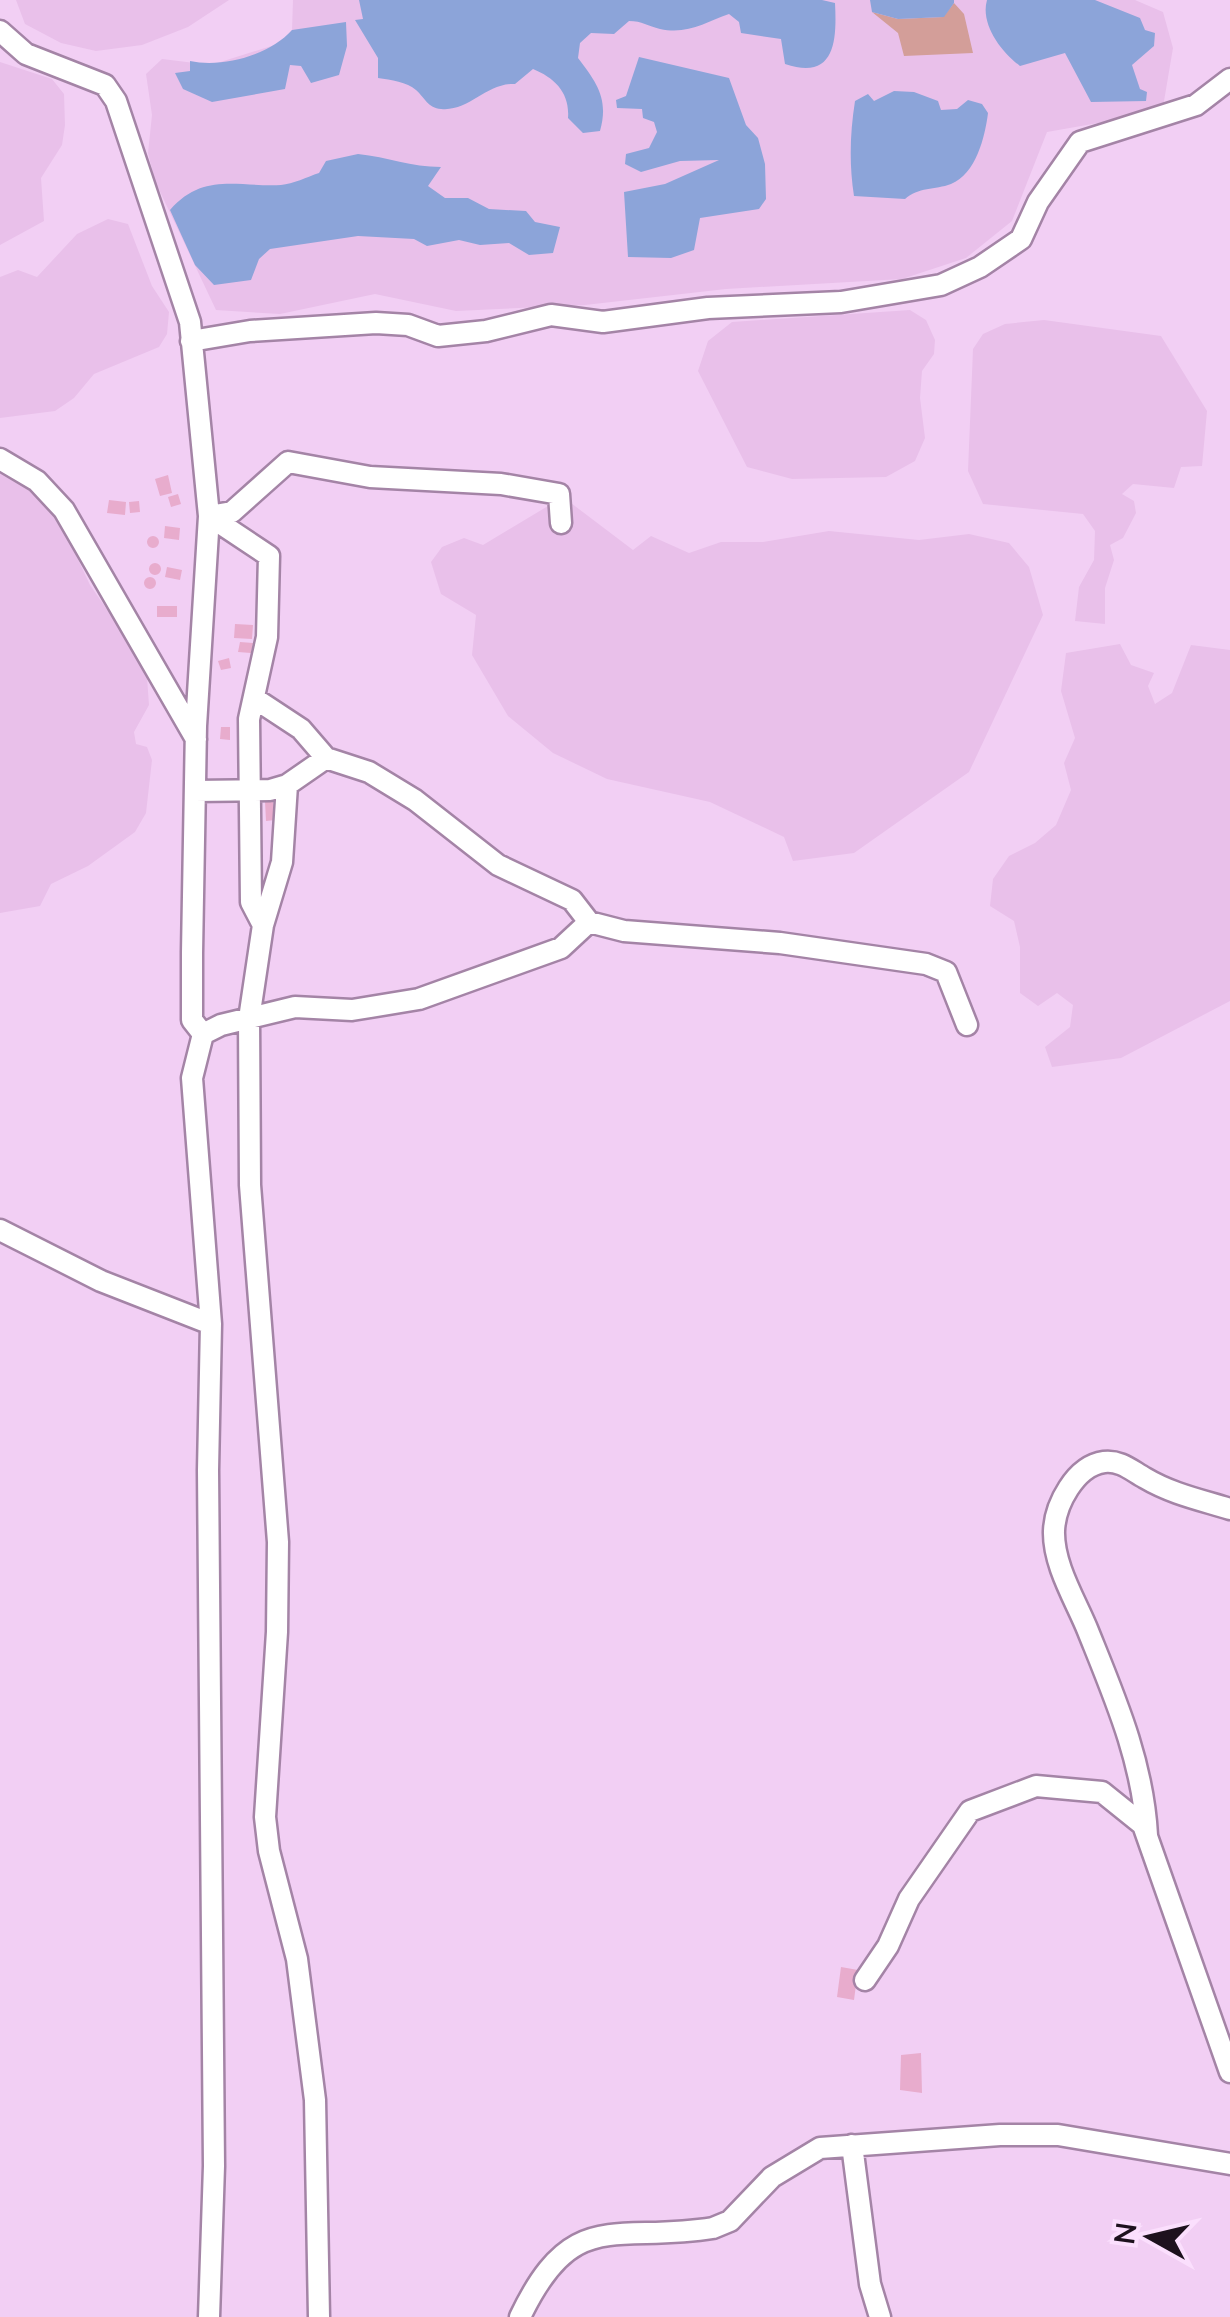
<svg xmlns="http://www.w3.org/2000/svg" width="1230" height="2317" font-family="Lato,sans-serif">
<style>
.built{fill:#e9c0ea}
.green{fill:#d39e99}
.water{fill:#8ca4d9}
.building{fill:#e8accd}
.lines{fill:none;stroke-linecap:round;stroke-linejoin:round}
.street-casing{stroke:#a484a6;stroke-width:25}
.street{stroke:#fff;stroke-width:20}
</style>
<rect width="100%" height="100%" fill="#f2cff4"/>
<!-- built -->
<path class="built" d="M 16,0 L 229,0 L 188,27 L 142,45 L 96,51 L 61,43 L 25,24 Z
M 293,0 L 1135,0 L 1163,12 L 1173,48 L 1163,107 L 1149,114 L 1047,132 L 1012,221 L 966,258 L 902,279 L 726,289 L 585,305 L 456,311 L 375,294 L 280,314 L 216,310 L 155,181 L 148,153 L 152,115 L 146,74 L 162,59 L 211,65 L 281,43 L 292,30 Z
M 0,62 L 52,79 L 64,94 L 65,125 L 62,145 L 41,178 L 44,221 L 0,245 Z
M 108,219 L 128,224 L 152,286 L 169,312 L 167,334 L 159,347 L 94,374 L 74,398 L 55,411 L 0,418 L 0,277 L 18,270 L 37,277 L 77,234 Z
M 910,310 L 926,320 L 935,340 L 934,354 L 922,371 L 920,398 L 925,438 L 915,461 L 886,477 L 792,479 L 747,467 L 698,371 L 708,341 L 732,322 Z
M 1044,320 L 1161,336 L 1207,411 L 1202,466 L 1181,467 L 1174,488 L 1133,484 L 1122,494 L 1134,501 L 1136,513 L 1123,538 L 1110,545 L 1114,560 L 1105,588 L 1105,624 L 1075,621 L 1079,587 L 1094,560 L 1095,531 L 1083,514 L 983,504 L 968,471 L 973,349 L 983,334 L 1005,324 Z
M 0,472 L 30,486 L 54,508 L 90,585 L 135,650 L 147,677 L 149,705 L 134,732 L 136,744 L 147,747 L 152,760 L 146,813 L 135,832 L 88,866 L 51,884 L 40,906 L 0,913 Z
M 563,497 L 633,550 L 651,536 L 689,553 L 721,542 L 763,542 L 829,531 L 919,540 L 969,534 L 1009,543 L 1029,567 L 1043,615 L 969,772 L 854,853 L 793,861 L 784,837 L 710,802 L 607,779 L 553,753 L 508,716 L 472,655 L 476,615 L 441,594 L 431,562 L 442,547 L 464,538 L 483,545 Z
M 1120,644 L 1131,665 L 1154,673 L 1148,686 L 1155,704 L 1172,693 L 1191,645 L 1230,650 L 1230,1001 L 1121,1058 L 1052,1067 L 1045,1047 L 1070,1027 L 1073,1005 L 1057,993 L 1038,1006 L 1020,993 L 1020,947 L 1014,921 L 990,906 L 993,879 L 1009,856 L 1035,843 L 1056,825 L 1071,790 L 1064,763 L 1075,738 L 1061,691 L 1066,653 Z"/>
<!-- green -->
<path class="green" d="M 954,3 L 964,14 L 973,53 L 904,56 L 898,33 L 872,12 L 898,19 L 943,17 Z"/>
<!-- water -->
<path class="water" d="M 359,0 L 822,0 L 835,3 C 837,41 835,81 785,64 L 781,39 L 741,33 L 739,22 L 729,14 C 706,22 688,35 660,29 C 648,26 642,21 629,21 L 614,34 L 591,33 L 580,43 L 578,58 C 597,83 609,99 600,131 L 583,133 L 568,118 C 570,93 555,78 533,69 L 515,84 C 486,83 469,112 441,109 C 428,108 425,98 416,90 C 407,82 391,80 378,78 L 378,58 L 355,20 L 363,19 Z
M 870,0 L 954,0 L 954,3 L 944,17 L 898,19 L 872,12 Z
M 987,0 L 1095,0 L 1140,18 L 1145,30 L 1155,33 L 1154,46 L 1132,65 L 1140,89 L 1147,92 L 1146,101 L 1091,102 L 1065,53 L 1020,66 C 1001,52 980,24 987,0 Z
M 346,22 L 347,46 L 339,75 L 311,83 L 301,66 L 290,65 L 285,89 L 212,102 L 183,89 L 175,73 L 190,71 L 190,61 C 223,68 270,55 292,30 Z
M 639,57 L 729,78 L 746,125 L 758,138 L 765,164 L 766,199 L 759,209 L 700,218 L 694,250 L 671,258 L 628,257 L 624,192 L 665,184 L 719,160 L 680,161 L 641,172 L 625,164 L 626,154 L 649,148 L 657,132 L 654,122 L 643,118 L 642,109 L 617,108 L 616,100 L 626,96 Z
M 894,91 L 914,92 L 938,101 L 941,110 L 957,109 L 968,100 L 982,104 L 988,113 C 985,137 976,174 951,184 C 935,190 918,187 905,199 L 854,196 C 849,164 850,133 855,101 L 868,94 L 874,101 Z
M 358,154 C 388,157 411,167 441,167 L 428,186 L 445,198 L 468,198 L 489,209 L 526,211 L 535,222 L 560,227 L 553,253 L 529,255 L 509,243 L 480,245 L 459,240 L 427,246 L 414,239 L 358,236 L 270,249 L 259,259 L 251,280 L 214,285 L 195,265 L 170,210 C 203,172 237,187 281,185 C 293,184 307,177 319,173 L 326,161 Z"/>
<!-- building -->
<path class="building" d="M 168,475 L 172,493 L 160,496 L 155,479 Z
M 178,494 L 181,504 L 171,507 L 168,497 Z
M 109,500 L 126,502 L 125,515 L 107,513 Z
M 139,501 L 140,512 L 130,513 L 129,502 Z
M 165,526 L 180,528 L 179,540 L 164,538 Z
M147 542a6 6 0 1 1 12 0a6 6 0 1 1-12 0Z
M149 569a6 6 0 1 1 12 0a6 6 0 1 1-12 0Z
M 167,567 L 182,570 L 180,580 L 165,577 Z
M144 583a6 6 0 1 1 12 0a6 6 0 1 1-12 0Z
M 157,606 L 177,606 L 177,617 L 157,617 Z
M 235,624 L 253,625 L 252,639 L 234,638 Z
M 240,642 L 253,643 L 251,653 L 238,652 Z
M 229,658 L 231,668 L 221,670 L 218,661 Z
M 221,727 L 230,727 L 230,740 L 220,739 Z
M 273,800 L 275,820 L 266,821 L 265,801 Z
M 841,1967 L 858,1970 L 854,2000 L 837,1997 Z
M 921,2053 L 922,2093 L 900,2090 L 901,2055 Z"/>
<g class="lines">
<defs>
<path id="street" d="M 0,31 L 26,54 L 105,85 L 116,101 L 190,322 L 209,516 L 196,726 L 192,953 L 192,1020 L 203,1034 L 192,1078 L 211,1324 L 208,1470 L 214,2166 L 209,2317
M 191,341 L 250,331 L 376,323 L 408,325 L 438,336 L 486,331 L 551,315 L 603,322 L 708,308 L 841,302 L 941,285 L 980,267 L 1021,239 L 1038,202 L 1080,142 L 1196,105 L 1230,79
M 0,459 L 37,481 L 64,510 L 196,739
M 209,516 L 269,556 L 267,637 L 249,719 L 251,902 L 263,925 L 249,1019 L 250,1185 L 278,1542 L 277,1632 L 265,1817 L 269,1851 L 297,1959 L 315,2100 L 319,2317
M 209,516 L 232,512 L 288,462 L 370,477 L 501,484 L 559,494 L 561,523
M 254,698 L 301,729 L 326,758 L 369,772 L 415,800 L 498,865 L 572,900 L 589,922 L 624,931 L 780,943 L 926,964 L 946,972 L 967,1025
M 195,791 L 270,790 L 287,785 L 326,758
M 263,925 L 282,862 L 287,785
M 203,1034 L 221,1025 L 295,1007 L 352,1010 L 419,999 L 561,948 L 589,922
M 0,1230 L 101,1281 L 211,1324
M 1147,1835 C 1143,1762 1115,1698 1088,1631 C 1076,1601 1053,1565 1054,1531 C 1055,1505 1075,1466 1104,1462 C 1121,1460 1132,1471 1145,1478 C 1172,1494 1201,1500 1230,1509
M 865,1980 L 888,1946 L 909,1899 L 970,1811 L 1036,1786 L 1102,1792 L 1143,1825 L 1230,2072
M 852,2145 L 870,2284 L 880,2317
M 520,2317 C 573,2206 614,2244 713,2228 L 730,2221 L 772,2177 L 820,2148 L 1000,2135 L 1058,2135 L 1230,2164"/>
</defs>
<!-- street casing -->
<use href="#street" class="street-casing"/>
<!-- street -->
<use href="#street" class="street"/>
</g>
<!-- north arrow -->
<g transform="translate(1150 2237) rotate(278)" stroke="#fbdffd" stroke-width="8" paint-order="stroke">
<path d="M0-8L18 38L0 25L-18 38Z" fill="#1d111d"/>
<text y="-15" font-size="28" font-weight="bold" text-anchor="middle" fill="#1d111d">N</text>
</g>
</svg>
